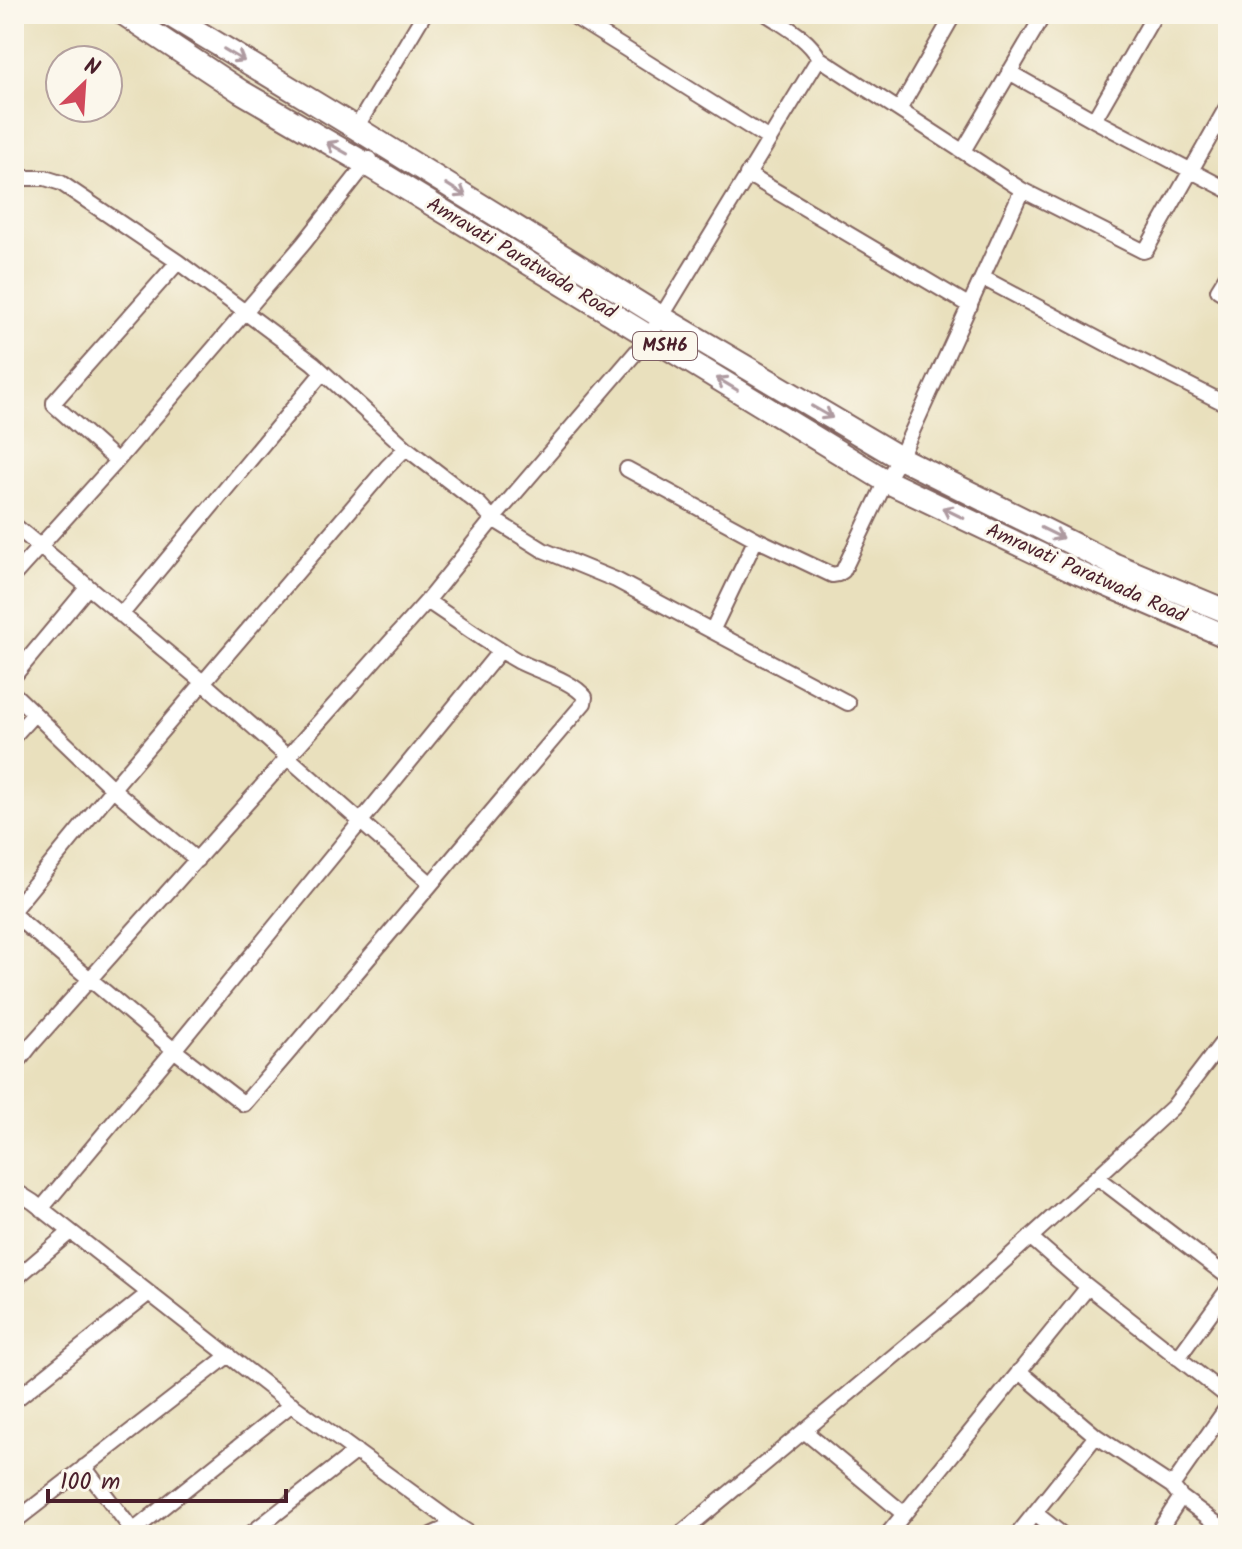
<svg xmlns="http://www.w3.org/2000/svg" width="1242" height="1549" font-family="Kalam,sans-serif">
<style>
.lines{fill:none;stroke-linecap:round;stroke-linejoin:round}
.minor-casing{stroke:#82635e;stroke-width:18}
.primary-casing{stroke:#82635e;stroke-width:26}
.minor{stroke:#fff;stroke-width:14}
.primary{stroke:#fff;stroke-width:22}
.oneway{stroke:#ae9aa0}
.labels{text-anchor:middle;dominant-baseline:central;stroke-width:6;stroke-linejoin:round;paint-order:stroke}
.shield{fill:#fbf7ec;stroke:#7f6065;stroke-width:2}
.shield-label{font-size:18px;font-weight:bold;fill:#4a1f2b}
.street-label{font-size:20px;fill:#4a1f2b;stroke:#fbf7ec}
</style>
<rect width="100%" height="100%" fill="#fbf7ec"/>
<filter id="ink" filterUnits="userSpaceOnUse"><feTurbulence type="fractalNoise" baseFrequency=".0125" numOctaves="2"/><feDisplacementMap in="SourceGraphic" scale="16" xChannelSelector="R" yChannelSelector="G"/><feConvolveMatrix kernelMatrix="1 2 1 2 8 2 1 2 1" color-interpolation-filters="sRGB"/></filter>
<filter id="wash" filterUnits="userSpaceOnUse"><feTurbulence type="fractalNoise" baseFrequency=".006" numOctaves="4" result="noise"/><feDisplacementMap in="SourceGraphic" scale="32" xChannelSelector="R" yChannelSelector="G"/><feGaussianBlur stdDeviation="1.8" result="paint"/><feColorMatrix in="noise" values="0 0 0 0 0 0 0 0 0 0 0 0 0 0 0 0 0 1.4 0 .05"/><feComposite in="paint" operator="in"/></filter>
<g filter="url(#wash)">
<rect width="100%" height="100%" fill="#e9e0bd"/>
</g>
<g filter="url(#ink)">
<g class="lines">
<defs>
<path id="minor" d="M 570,14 L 769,139
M 767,14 C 786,27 808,38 819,58 L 1022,190 L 1143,251 L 1146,250 L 1228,105
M 1009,72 L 1094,120 L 1228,190
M 899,110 L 954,14
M 1094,120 L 1155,14
M 356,128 L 424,14
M 963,151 L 1044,14
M 747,174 L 970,306
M 14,178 L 45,178 L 61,183 L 178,262 L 313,363 L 406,448 L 480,505 L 493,519 L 543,550 L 616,580 L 848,703
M 1228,274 L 1218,290 L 1228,296
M 983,278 L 1109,345 L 1228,405
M 117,461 L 54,405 L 54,402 L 178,262
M 627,469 L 756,539 L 832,575 L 838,574 L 843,571 L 886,481 L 900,458 L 1022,190
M 14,525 L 205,684 L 430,883
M 14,575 L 117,461 L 304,243 L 370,159
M 121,615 L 323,372
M 712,631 L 756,539
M 14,676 L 88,587
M 14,694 L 113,789 L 197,860
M 14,736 L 34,714
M 14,909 L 119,781 L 387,467 L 406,448
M 14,915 L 174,1050 L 244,1104 C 359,972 470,836 584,703 L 585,697 C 572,680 537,671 518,661 C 487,643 457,621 427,601
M 14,1067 L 32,1044 L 427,601 L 493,519 L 649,337 L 819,58
M 1097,1177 L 1228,1277
M 14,1190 L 33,1202 L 284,1399 L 455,1524 L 472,1535
M 41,1209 L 174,1050 L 500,651
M 1030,1237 L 1077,1278 L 1228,1397
M 14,1280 L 70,1232
M 1178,1358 L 1228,1289
M 1019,1371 L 1096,1436 L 1172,1486 L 1181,1497 L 1228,1532
M 14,1401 L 149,1293
M 804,1431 L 903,1513
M 84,1467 L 136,1535
M 1172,1486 L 1228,1406
M 1035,1513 L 1063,1535
M 14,1522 L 229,1355
M 133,1531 L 292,1404
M 249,1535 L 356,1451
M 431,1535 L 455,1524
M 679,1535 L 960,1301 L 1097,1177 L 1173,1107 L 1228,1035
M 887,1535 L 1088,1287
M 1017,1535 L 1096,1436
M 1156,1535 L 1181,1497"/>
<path id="primary" d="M 124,14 L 240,91 L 366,164 L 886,481 L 1081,574 L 1228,637
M 168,14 L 356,128 L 661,317 L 900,458 L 1115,565 L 1228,612"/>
</defs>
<!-- minor casing -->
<use href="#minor" class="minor-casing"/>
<!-- primary casing -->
<use href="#primary" class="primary-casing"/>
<!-- minor -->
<use href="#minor" class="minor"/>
<!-- primary -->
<use href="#primary" class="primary"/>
</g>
<!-- one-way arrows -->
<defs><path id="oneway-shaft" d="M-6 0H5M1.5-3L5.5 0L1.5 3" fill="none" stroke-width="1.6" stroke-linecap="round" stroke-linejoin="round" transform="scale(2)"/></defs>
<g class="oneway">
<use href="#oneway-shaft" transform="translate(234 55) rotate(31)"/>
<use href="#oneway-shaft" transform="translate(337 148) rotate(-151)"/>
<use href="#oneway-shaft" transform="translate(456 190) rotate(32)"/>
<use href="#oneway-shaft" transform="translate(727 384) rotate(-149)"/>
<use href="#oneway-shaft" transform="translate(822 412) rotate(30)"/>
<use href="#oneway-shaft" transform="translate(953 513) rotate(-154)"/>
<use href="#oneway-shaft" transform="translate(1052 533) rotate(26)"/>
</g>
</g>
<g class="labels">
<!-- shield labels -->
<rect class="shield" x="633" y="332" width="64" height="28" rx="6"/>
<g class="shield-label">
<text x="665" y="346">MSH6</text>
</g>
<!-- street labels -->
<g class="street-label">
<text transform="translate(521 259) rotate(31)">Amravati Paratwada Road</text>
<text transform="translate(1086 574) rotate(24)">Amravati Paratwada Road</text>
</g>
</g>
<!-- margin -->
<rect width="1242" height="1549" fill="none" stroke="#fbf7ec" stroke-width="48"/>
<!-- north arrow -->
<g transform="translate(84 84) rotate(25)"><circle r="38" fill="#fbf7ec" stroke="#b4a19f" stroke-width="2"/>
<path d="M0-6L14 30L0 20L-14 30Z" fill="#d1495b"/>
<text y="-12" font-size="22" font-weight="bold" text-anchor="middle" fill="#4a1f2b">N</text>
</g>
<!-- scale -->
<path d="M48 1489v12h238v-12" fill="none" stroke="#4a1f2b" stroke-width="4"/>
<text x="60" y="1489" font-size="24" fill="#4a1f2b" stroke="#fbf7ec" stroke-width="6" paint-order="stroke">100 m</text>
</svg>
